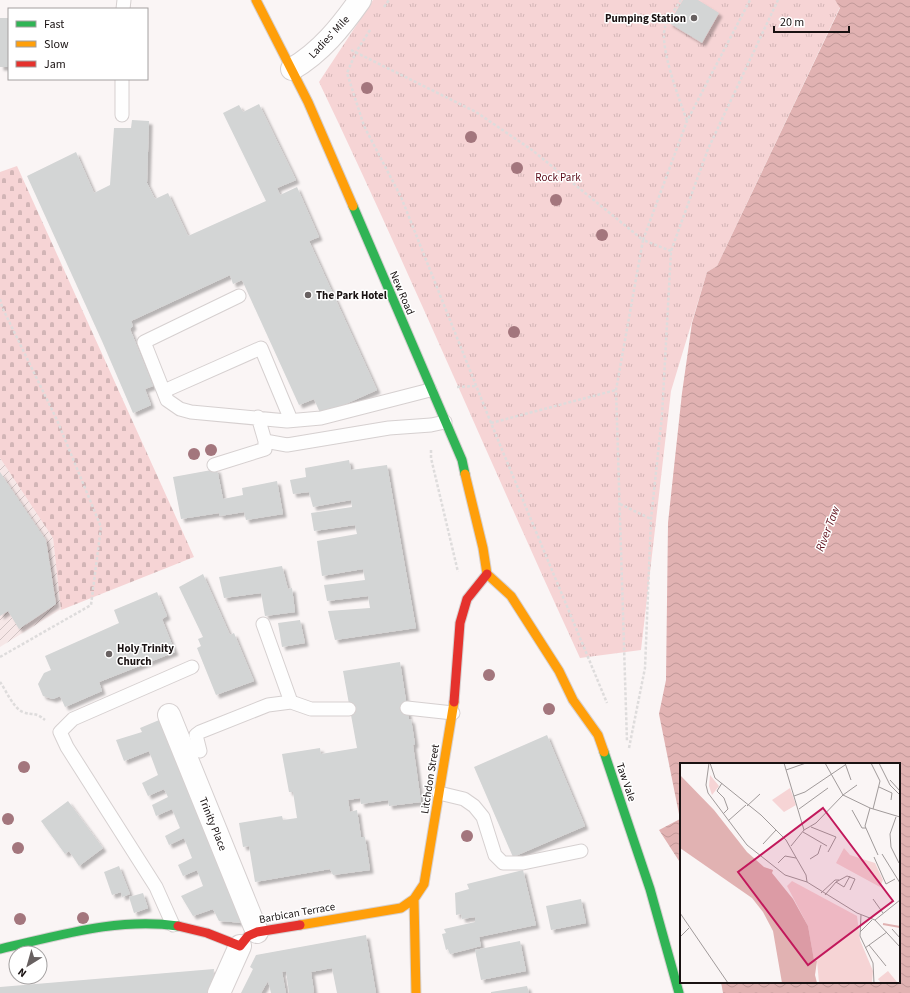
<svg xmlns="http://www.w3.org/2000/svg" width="910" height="993" font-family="'Source Sans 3',sans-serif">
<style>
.industrial{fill:url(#industrial-furrows)}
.grass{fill:url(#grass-tufts)}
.cemetery{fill:url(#cemetery-stones)}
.water{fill:url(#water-waves)}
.building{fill:#d3d5d5;filter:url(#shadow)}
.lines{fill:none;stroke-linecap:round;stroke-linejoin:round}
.lane-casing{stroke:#d6d0d0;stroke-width:15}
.street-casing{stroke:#d6d0d0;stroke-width:24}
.fast-casing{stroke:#d6d0d0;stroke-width:11}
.slow-casing{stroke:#d6d0d0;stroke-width:11}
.jam-casing{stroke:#d6d0d0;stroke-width:11}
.path{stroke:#dedcdc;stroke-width:2.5;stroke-dasharray:3 2;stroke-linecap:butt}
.lane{stroke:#fefefe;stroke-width:13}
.street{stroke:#fefefe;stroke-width:22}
.fast{stroke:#30b455;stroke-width:9}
.slow{stroke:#ff9f0a;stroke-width:9}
.jam{stroke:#e5322d;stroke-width:9}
.tree{fill:#a3767d}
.poi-dot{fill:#686161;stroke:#fff;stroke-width:1.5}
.labels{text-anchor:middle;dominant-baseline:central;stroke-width:3;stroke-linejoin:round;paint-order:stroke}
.poi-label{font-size:11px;font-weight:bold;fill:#191212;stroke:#fff;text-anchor:start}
.street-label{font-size:11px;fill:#191212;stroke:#fff}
.park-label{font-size:11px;fill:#5c0e1b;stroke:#fff}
.water-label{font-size:12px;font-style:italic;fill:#621520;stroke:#fff}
.inset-river{fill:none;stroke:#e1b2b2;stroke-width:2}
.inset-road{fill:none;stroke:#a09a9a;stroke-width:1}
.view{fill:#c2185b;fill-opacity:0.15;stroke:#c2185b;stroke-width:2}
.inset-edge{fill:none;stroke:#191212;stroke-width:2}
</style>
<defs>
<pattern id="industrial-furrows" width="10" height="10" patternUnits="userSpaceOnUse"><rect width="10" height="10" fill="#f6e7e7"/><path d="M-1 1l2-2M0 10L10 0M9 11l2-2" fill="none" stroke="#d2c5c5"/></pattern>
<pattern id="grass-tufts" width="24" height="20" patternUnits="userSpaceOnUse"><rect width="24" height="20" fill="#f6d4d5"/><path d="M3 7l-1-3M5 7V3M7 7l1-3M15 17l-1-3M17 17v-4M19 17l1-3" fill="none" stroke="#d2b5b6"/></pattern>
<pattern id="cemetery-stones" width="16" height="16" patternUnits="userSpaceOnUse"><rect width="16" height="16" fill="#f6d4d5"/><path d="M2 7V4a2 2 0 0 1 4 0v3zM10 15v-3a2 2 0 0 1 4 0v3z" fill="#d2b5b6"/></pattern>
<pattern id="water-waves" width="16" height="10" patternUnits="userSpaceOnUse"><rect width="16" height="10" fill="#e1b2b2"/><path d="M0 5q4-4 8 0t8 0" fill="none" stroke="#c09898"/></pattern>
<filter id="shadow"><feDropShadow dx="3.5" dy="3.5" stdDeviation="1" flood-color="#0004"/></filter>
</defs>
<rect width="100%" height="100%" fill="#faf5f5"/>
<!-- industrial -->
<path class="industrial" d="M 0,458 L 53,538 L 61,609 L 0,647 Z"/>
<!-- grass -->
<path class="grass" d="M 373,0 L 835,0 L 840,7 L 717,266 L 707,272 L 671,391 L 641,650 L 580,658 C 492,467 410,272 319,82 Z"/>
<!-- cemetery -->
<path class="cemetery" d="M 17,166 L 194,557 L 61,610 L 53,538 L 0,458 L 0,172 Z"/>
<!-- water -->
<path class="water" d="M 835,0 L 910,0 L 910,993 L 723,993 L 721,982 L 899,982 L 899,764 L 681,764 L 681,864 L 659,830 L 680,819 L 659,714 L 666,680 L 668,523 L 682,393 L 692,323 L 707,272 L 717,266 L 840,8 Z"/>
<!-- building -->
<path class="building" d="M 683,0 L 698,0 L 719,13 L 702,43 L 669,23 Z
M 0,18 L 9,18 L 9,67 L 0,67 Z
M 259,104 L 296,180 L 277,188 L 280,195 L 297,187 L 319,237 L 309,241 L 377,390 L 321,415 L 314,399 L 299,405 L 242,280 L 233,284 L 230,275 L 131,321 L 133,326 L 130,329 L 153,386 L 145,389 L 151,405 L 133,413 L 102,341 L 27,176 L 76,152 L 94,193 L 110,185 L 114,128 L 131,128 L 132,120 L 149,121 L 147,183 L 155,199 L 168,193 L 188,236 L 266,201 L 223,113 L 239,105 L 243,112 Z
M 349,460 L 351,470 L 387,465 L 416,628 L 335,640 L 328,611 L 370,608 L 368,596 L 327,601 L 324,585 L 365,580 L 363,569 L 322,576 L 317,541 L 357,534 L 355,525 L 314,531 L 311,513 L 352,507 L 351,500 L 313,507 L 309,492 L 293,494 L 290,480 L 306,477 L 305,468 Z
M 217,469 L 223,499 L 243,495 L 242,488 L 277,481 L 283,514 L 246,520 L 244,512 L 220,516 L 219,513 L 181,519 L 173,477 Z
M 0,472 L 46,540 L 56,604 L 19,629 L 8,611 L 0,616 Z
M 282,566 L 288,589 L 292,588 L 295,612 L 265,616 L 261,593 L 224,598 L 219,577 Z
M 203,574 L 230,635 L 234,633 L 254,681 L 216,695 L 197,648 L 201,646 L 198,639 L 203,637 L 179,587 Z
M 157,592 L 167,616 L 162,619 L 175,652 L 99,682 L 102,691 L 65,707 L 60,696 L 53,699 L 43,696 L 38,684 L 44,673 L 51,670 L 45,656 L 119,623 L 114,610 Z
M 300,620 L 305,643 L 282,647 L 278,623 Z
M 400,662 L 409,720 L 411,719 L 415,744 L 413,745 L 421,802 L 389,806 L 388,800 L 361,804 L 360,798 L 348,800 L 350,812 L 357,810 L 361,837 L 365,837 L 370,870 L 333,875 L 330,869 L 255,882 L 249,846 L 243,847 L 239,823 L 282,816 L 283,820 L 297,818 L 293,792 L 289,792 L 282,754 L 320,748 L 321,754 L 357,748 L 343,671 Z
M 164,718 L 245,923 L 219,921 L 213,909 L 193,916 L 181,896 L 203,886 L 197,870 L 183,876 L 178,865 L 192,858 L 184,838 L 169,845 L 165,836 L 180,828 L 172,809 L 156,816 L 152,805 L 168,797 L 164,789 L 148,796 L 142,783 L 158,775 L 149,751 L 124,761 L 116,740 L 142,732 L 140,728 Z
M 547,735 L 585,826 L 513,857 L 474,767 Z
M 68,801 L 103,848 L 79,866 L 69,851 L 65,854 L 41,821 Z
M 119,866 L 130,894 L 122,897 L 121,892 L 112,895 L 104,872 Z
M 523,870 L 536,925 L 479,937 L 481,946 L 450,954 L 448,949 L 446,950 L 442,934 L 446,933 L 444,929 L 475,922 L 475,917 L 462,919 L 461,914 L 456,915 L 455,893 L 469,889 L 467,884 Z
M 143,893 L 148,908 L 134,913 L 129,897 Z
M 581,899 L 586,923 L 551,930 L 546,906 Z
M 366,935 L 376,993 L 337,993 L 332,968 L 311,972 L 314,992 L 312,993 L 289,993 L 286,971 L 282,972 L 286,993 L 271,993 L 268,981 L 261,993 L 241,993 L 253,969 L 250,967 L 256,955 Z
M 520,941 L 526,971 L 481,980 L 475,950 Z
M 214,969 L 212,993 L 0,993 L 0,987 Z
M 527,986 L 529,993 L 491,993 L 491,992 Z"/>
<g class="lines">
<defs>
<path id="lane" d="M 123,9 L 124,0
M 122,115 L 122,79
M 239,296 L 144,342 L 167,400 L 180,409 L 191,412 L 287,421 L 321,418 L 430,390
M 164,391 L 261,348 L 291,420
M 258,417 L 265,441 L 287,445 L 389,428 L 431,425 L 445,422
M 214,465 L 265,449 L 265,441
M 263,624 L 291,702
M 407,708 L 453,713
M 200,751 L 196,735 L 200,732 L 268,705 L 291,702 L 311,709 L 349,709
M 439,793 L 464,799 L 474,806 L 483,817 L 495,855 L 503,863 L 523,863 L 581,851
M 173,925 L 156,887 L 67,747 L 60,732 L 73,719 L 192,667"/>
<path id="street" d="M 292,69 C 321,52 341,27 360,0
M 169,715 L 257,932
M 219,993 L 240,946"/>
<path id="fast" d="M 353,206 L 462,460 L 465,474
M 604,752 L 650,889 L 679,993
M 0,949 C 58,936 118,917 178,926"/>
<path id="slow" d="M 256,0 L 308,102 L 353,206
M 465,474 L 483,548 L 487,574 L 511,596 L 559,671 L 573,700 L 598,735 L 604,752
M 300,925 L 401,908 L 414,899
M 416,993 L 414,899 L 424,884 L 454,702"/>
<path id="jam" d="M 454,702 L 460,623 L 467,599 L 487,574
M 178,926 L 207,933 L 240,946 L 248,936 L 257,932 L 300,925"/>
</defs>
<!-- lane casing -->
<use href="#lane" class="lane-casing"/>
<!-- street casing -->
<use href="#street" class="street-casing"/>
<!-- fast casing -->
<use href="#fast" class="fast-casing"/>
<!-- slow casing -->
<use href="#slow" class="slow-casing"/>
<!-- jam casing -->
<use href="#jam" class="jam-casing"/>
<!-- path -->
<path class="path" d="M 681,0 C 676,8 668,18 665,27 C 659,47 680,101 687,121
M 384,7 L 389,0
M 370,30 L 356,52 L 347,73 L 364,126 L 401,197 L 491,423 L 607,703
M 351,50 L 476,112 L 532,150 L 643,240 L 616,390 L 627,742
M 671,251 L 643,240 L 687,121 L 750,0
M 0,299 L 2,307 L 57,420 L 101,527 L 91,605 L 0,657
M 457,387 L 477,386
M 491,423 L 616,390
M 431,450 L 431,458 L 458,572
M 620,504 L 651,519
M 0,682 C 6,690 13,708 23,712 C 33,716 34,711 45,720
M 629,748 L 645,668 L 651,519 L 662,416 L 671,251 L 708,149 L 778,0"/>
<!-- lane -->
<use href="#lane" class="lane"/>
<!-- street -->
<use href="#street" class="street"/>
<!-- fast -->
<use href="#fast" class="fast"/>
<!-- slow -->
<use href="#slow" class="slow"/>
<!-- jam -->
<use href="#jam" class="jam"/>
</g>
<!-- trees -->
<g class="tree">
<circle cx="367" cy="88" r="6"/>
<circle cx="471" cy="137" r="6"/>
<circle cx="517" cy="168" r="6"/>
<circle cx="556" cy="200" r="6"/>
<circle cx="602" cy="235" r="6"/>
<circle cx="514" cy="332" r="6"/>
<circle cx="211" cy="450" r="6"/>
<circle cx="194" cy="454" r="6"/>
<circle cx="489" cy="675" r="6"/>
<circle cx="549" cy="709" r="6"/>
<circle cx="24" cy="767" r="6"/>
<circle cx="8" cy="819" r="6"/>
<circle cx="467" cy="836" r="6"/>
<circle cx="18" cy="848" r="6"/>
<circle cx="83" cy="918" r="6"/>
<circle cx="20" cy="919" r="6"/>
</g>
<!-- markers -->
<g class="poi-dot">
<circle cx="694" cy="18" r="4"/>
<circle cx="308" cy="295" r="4"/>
<circle cx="109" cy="654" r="4"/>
</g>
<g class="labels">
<!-- poi labels -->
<g class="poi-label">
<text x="686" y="18" text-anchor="end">Pumping Station</text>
<text x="316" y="295">The Park Hotel</text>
<text x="117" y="648">Holy Trinity<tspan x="117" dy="13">Church</tspan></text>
</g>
<!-- street labels -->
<g class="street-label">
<text transform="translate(329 37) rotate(-47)">Ladies' Mile</text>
<text transform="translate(402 293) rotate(67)">New Road</text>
<text transform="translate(430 779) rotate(-81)">Litchdon Street</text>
<text transform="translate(626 782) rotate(71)">Taw Vale</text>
<text transform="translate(213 824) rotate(68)">Trinity Place</text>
<text transform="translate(297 913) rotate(-10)">Barbican Terrace</text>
</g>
<!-- park labels -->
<g class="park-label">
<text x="558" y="177">Rock Park</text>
</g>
<!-- water labels -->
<g class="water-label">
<text transform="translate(828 529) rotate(-69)">River Taw</text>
</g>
</g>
<!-- overview -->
<g transform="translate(680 763)">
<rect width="220" height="220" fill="#faf5f5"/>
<path d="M 112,118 L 177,153 L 180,177 L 193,208 L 192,220 L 139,220 L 137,198 L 134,197 L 128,163 L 107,123 Z" fill="#f6d4d5"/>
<path d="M 164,85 L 170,92 L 195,100 L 203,117 L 200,124 L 156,100 Z" fill="#f6d4d5"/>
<path d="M 30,12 L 39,23 L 32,32 L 29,23 ZM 110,25 L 116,42 L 104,49 L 92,37 Z" fill="#f6d4d5"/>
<path d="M 208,208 L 217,219 L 215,220 L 201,220 L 198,216 Z" fill="#f6d4d5"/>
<path d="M 0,12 L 34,47 L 67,89 L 84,104 L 93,107 L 92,110 L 113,136 L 128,163 L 134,197 L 137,198 L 135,212 L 137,220 L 102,220 L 93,168 L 83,149 L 72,135 L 0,85 Z" fill="#e1b2b2"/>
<path class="inset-river" d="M 203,161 L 220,164"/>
<path class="inset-road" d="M 29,0 L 26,22 L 28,30 L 67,82 L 105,112 L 127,119 L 177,150 L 195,157M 30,0 L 35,15 L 81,52 L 106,77 L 126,112 L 127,119M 104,0 L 124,67M 145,0 L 163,32M 165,0 L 171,17M 191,0 L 200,18 L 193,46M 199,0 L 210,22 L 220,32M 106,7 L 126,0M 210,17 L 220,28M 42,20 L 37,28 L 44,35 L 48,46 L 43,51M 199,24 L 212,30 L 211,37M 163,32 L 190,45 L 220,54M 114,33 L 125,29 L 165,2M 67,43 L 80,31M 190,45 L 185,63 L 198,92M 119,46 L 148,25M 172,47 L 182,65 L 186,65M 216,54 L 210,71 L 211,84 L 219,100M 48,58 L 66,42M 131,64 L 156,74 L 148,89M 123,69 L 147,83M 83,81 L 96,67M 111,83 L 124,67 L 136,60 L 163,32 L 177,22M 202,91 L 220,120M 194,94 L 206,121 L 215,116M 130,96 L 138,91 L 141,82M 98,100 L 105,93 L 116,95M 156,119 L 164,124 L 170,113M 141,130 L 155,117 L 159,117M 145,132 L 156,119 L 167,113 L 175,116 L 170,127M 193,136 L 203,150M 0,150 L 48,220M 181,152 L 180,173 L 193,200 L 194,220M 195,157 L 220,184M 195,157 L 220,137M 212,166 L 220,175M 180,169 L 192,157M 0,174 L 9,165M 189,182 L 206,203M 185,185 L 207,169"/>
<path class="view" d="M 143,45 L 213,138 L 128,202 L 58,109 Z"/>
<rect width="220" height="220" class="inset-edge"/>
</g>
<!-- legend -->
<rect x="8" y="8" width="140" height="72" fill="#ffffff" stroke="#a3a0a0"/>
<rect x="16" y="21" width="20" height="6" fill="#30b455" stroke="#a3a0a0"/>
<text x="44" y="28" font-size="12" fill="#191212">Fast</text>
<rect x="16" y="41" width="20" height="6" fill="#ff9f0a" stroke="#a3a0a0"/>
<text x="44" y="48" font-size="12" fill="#191212">Slow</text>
<rect x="16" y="61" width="20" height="6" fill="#e5322d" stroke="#a3a0a0"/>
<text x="44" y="68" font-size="12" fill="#191212">Jam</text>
<!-- north arrow -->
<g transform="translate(28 965) rotate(217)"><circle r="19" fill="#ffffff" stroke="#a3a0a0"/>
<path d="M0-3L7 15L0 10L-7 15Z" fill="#686161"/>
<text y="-6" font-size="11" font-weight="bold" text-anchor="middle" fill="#191212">N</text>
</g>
<!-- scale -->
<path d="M774 26v6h75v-6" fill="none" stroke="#191212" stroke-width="2"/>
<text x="780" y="26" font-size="12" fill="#191212" stroke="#ffffff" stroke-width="3" paint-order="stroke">20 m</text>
</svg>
